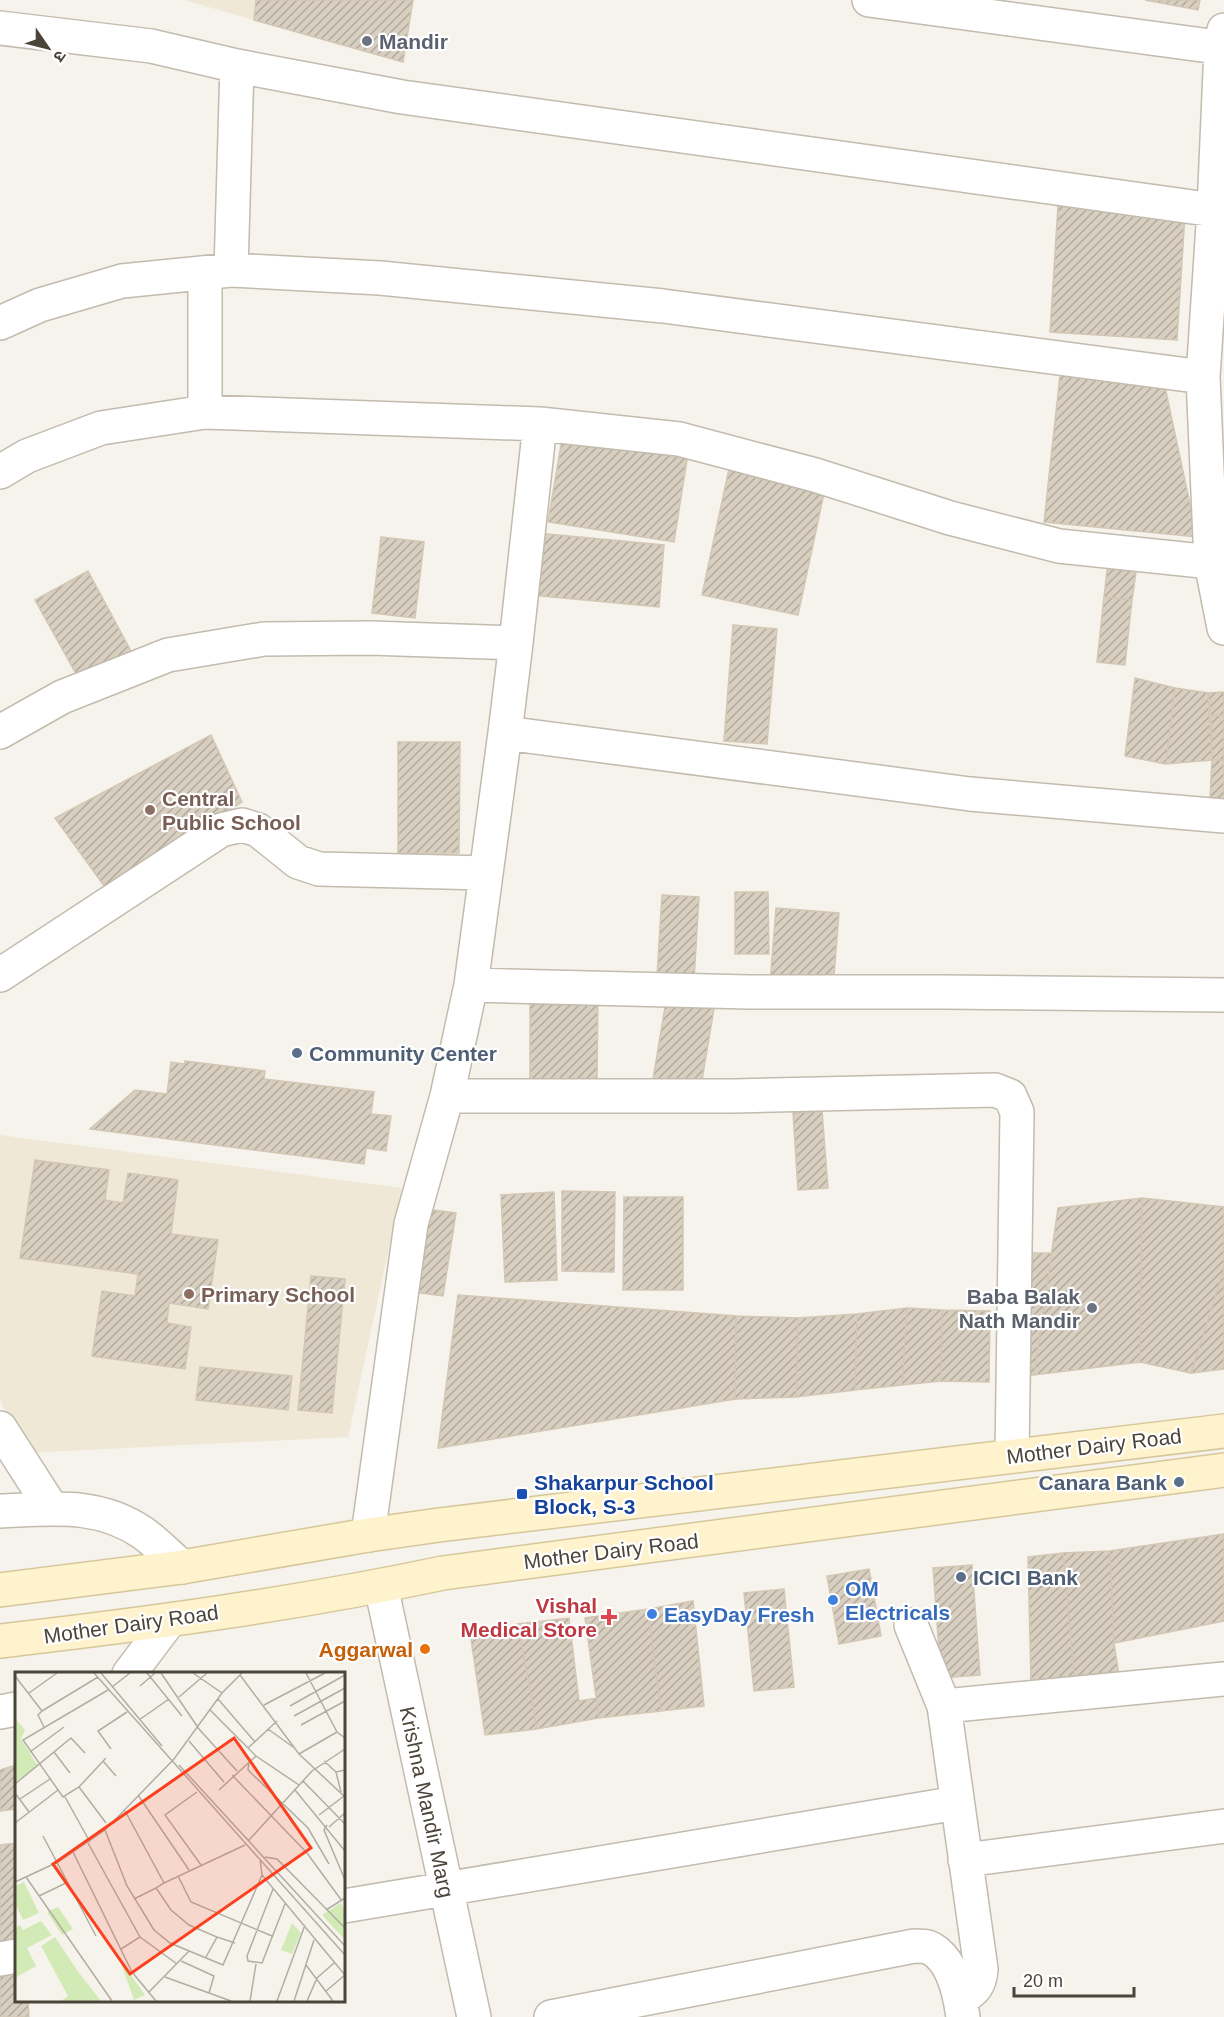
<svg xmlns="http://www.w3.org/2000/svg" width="1224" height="2017" font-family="Arial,'Noto Sans Devanagari',sans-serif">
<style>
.education{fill:#efe8d6}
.building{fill:url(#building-hatch);stroke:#d3c7b4;stroke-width:1.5}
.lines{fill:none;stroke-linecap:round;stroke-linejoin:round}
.minor-casing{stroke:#c2bbae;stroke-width:36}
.secondary-casing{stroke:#d6c79b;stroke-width:36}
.minor{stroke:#fff;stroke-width:33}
.secondary{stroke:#fff3cd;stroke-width:33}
.worship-dot{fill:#6b7280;stroke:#fff;stroke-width:2}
.education-dot{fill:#8d6e63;stroke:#fff;stroke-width:2}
.service-dot{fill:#5c6f8a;stroke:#fff;stroke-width:2}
.transit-dot{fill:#1a4fb4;stroke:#fff;stroke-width:2}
.shop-dot{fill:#3f7fe0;stroke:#fff;stroke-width:2}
.health-dot{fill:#e0444e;stroke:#fff;stroke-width:2}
.food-dot{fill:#e8710a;stroke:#fff;stroke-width:2}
.labels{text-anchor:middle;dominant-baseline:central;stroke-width:4.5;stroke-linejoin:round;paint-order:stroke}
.worship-label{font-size:21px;font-weight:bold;fill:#5b616d;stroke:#fff;text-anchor:start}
.education-label{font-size:21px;font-weight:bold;fill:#785e54;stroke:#fff;text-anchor:start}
.service-label{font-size:21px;font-weight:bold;fill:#4e5e75;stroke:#fff;text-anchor:start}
.street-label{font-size:21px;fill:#4b4439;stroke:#fff}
.transit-label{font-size:21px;font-weight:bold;fill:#164399;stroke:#fff;text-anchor:start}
.shop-label{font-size:21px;font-weight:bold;fill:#366cbe;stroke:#fff;text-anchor:start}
.health-label{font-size:21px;font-weight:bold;fill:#be3a42;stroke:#fff;text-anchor:end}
.food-label{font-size:21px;font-weight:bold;fill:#c56008;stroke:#fff;text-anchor:end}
.inset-road{fill:none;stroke:#b2ada4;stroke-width:1.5}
.view{fill:#fc3f1d;fill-opacity:0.15;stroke:#fc3f1d;stroke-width:3}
.inset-edge{fill:none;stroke:#4b4439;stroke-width:3}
</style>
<defs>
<pattern id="building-hatch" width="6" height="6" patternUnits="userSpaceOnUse" patternTransform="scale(1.5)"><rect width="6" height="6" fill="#d8cfc1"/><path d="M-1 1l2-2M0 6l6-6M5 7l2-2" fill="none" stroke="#b1aa9e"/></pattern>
</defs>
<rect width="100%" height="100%" fill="#f6f3ec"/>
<!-- education -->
<path class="education" d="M 184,0 L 256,0 L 254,20 Z
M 0,1135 L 402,1188 L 348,1437 L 26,1453 L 0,1400 Z"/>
<!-- building -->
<path class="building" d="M 256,0 L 413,0 L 403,62 L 254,20 Z
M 1145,0 L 1200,0 L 1198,10 Z
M 1058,206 L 1185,214 L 1177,340 L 1050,332 Z
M 1060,375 L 1165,387 L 1197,537 L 1044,522 Z
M 563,433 L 688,453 L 674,542 L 548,522 Z
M 730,464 L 826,484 L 798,615 L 702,595 Z
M 537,533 L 664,545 L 659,607 L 531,595 Z
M 381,537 L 424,542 L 415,618 L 372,613 Z
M 1108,562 L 1137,565 L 1132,600 L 1104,597 Z
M 88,571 L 132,653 L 80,681 L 35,600 Z
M 1104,597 L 1132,600 L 1125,665 L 1097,662 Z
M 733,625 L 777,629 L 767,744 L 724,741 Z
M 1135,678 L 1175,688 L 1166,764 L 1125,756 Z
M 1175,688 L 1208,693 L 1212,760 L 1166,764 Z
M 1224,692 L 1224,715 L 1211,716 L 1208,693 Z
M 1224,715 L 1224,760 L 1212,760 L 1211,716 Z
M 211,735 L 242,802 L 107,890 L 55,818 Z
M 398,742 L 460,742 L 459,853 L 398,853 Z
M 1212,760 L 1224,760 L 1224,799 L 1210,798 Z
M 735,892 L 768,892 L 769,954 L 735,954 Z
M 662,895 L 699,897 L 694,980 L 657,977 Z
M 776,908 L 839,913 L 833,988 L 770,983 Z
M 598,995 L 597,1082 L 530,1082 L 530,996 Z
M 667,995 L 715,1003 L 700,1092 L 652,1085 Z
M 185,1061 L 265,1071 L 264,1079 L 374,1092 L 371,1114 L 391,1116 L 386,1151 L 366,1148 L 364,1164 L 90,1129 L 135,1090 L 167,1094 L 171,1062 L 184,1064 Z
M 822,1111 L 828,1188 L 798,1190 L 793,1113 Z
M 35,1160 L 109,1170 L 105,1200 L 123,1203 L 128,1173 L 178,1180 L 171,1234 L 218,1240 L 208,1309 L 169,1303 L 167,1323 L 191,1327 L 185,1369 L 92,1356 L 102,1291 L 135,1296 L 138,1274 L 20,1258 Z
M 562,1191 L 615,1192 L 614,1272 L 562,1271 Z
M 554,1192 L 557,1280 L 505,1282 L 501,1195 Z
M 624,1197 L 683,1197 L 683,1290 L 623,1290 Z
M 1142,1198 L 1140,1362 L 1034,1375 L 1058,1208 Z
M 1142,1198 L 1224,1207 L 1224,1269 L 1191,1373 L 1140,1362 Z
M 425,1209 L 456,1213 L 443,1296 L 413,1292 Z
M 1020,1253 L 1052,1253 L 1034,1375 L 1020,1376 Z
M 1224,1269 L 1224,1369 L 1191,1373 Z
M 311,1276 L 345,1279 L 332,1413 L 298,1410 Z
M 458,1295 L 736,1316 L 735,1399 L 438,1448 Z
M 907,1308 L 942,1310 L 941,1381 L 902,1385 Z
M 907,1308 L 902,1385 L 855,1390 L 857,1314 Z
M 942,1310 L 990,1311 L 989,1382 L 941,1381 Z
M 857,1314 L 855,1390 L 796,1397 L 798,1318 Z
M 736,1316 L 798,1318 L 796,1397 L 735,1399 Z
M 200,1367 L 292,1376 L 288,1410 L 196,1400 Z
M 1224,1534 L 1224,1621 L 1114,1643 L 1110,1551 Z
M 1110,1551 L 1114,1643 L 1120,1682 L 1075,1684 L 1063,1553 Z
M 1063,1553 L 1075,1684 L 1031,1682 L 1028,1557 Z
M 972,1565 L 980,1675 L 941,1678 L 933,1568 Z
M 869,1569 L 881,1636 L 839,1644 L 827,1576 Z
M 784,1589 L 794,1687 L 754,1691 L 744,1593 Z
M 693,1601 L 704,1706 L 661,1711 L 648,1609 Z
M 648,1609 L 661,1711 L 599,1718 L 585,1618 Z
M 569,1618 L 579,1701 L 597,1698 L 599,1718 L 537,1729 L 518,1624 Z
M 518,1624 L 537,1729 L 485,1735 L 470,1632 Z
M 16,1765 L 16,1809 L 0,1811 L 0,1770 Z
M 16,1843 L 16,1945 L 0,1947 L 0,1845 Z
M 16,1970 L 16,2000 L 28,2000 L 29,2017 L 0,2017 L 0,1971 Z"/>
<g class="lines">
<defs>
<path id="minor" d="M 869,0 L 1224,48
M 0,28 L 151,46 L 237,66 L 402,97 L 1214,210
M 1224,30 L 1221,48 L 1214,210 L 1203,377 L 1211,562 L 1224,628
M 231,270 L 237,66
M 205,274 L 205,412
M 0,323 L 40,305 L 122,281 L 231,270 L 380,278 L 663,306 L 1203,377
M 0,472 L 27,456 L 101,428 L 205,412 L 540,424 L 679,439 L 815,475 L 950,518 L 1059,546 L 1211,562
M 516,643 L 540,424
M 0,732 L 62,697 L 168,655 L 264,639 L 370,638 L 516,643 L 505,733 L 970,794 L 1224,816
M 0,975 L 221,830 L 242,825 L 258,830 L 298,862 L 319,869 L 486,873
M 471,985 L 749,992 L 942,992 L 1224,995
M 447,1096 L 734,1096 L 995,1090 L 1010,1096 L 1017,1112 L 1012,1456
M 0,1428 L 52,1509
M 0,1511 C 52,1509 98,1502 143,1533 C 157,1543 169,1556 182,1567
M 368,1535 L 411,1224 L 447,1096 L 471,985 L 505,733
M 381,1586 L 474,2017
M 911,1625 L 944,1706 L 981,1969 C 980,1985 975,1990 961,1999
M 129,1674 L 169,1621
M 944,1706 L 1224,1679
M 0,1712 L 16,1709
M 965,1860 L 1224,1826
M 344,1906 L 957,1803
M 0,1959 L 16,1956
M 551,2017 L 914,1946 C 920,1946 928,1946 932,1949 C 953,1961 960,1995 963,2017"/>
<path id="secondary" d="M 0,1590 L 182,1567 L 368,1535 L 439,1525 L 1224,1431
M 0,1641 C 148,1624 296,1604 443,1573 L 1224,1470"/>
</defs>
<!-- minor casing -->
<use href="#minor" class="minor-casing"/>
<!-- secondary casing -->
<use href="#secondary" class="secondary-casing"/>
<!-- minor -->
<use href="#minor" class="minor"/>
<!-- secondary -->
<use href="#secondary" class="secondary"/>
</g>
<!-- markers -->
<g class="worship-dot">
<circle cx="367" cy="41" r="6"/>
<circle cx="1092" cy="1308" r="6"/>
</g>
<g class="education-dot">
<circle cx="150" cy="810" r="6"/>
<circle cx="189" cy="1294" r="6"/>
</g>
<g class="service-dot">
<circle cx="297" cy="1053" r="6"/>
<circle cx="1179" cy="1482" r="6"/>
<circle cx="961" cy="1577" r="6"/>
</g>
<rect class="transit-dot" x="516" y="1488" width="12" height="12" rx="3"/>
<g class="shop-dot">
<circle cx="833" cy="1600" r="6"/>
<circle cx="652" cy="1614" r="6"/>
</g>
<path class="health-dot" d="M606 1608h6v6h6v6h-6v6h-6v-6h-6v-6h6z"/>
<circle class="food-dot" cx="425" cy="1649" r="6"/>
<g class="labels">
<!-- worship labels -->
<g class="worship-label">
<text x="379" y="41">Mandir</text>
<text x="1080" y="1296" text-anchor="end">Baba Balak<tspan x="1080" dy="24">Nath Mandir</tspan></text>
</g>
<!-- education labels -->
<g class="education-label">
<text x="162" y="798">Central<tspan x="162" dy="24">Public School</tspan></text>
<text x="201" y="1294">Primary School</text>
</g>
<!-- service labels -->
<g class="service-label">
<text x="309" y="1053">Community Center</text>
<text x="1167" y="1482" text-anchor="end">Canara Bank</text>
<text x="973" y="1577">ICICI Bank</text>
</g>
<!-- street labels -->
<g class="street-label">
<text transform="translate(1094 1446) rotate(-7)">Mother Dairy Road</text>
<text transform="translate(611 1551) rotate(-7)">Mother Dairy Road</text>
<text transform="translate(131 1624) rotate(-8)">Mother Dairy Road</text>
<text transform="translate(427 1802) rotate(78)">Krishna Mandir Marg</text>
</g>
<!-- transit labels -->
<g class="transit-label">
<text x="534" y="1482">Shakarpur School<tspan x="534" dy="24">Block, S-3</tspan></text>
</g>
<!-- shop labels -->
<g class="shop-label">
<text x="845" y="1588">OM<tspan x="845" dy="24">Electricals</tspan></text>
<text x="664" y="1614">EasyDay Fresh</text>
</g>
<!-- health labels -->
<g class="health-label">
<text x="597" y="1605">Vishal<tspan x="597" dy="24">Medical Store</tspan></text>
</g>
<!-- food labels -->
<g class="food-label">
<text x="413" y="1649">Aggarwal</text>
</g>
</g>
<!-- overview -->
<g transform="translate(15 1672)">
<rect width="330" height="330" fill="#f6f3ec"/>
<path d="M 0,46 L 10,58 L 6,67 L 23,94 L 0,110 ZM 9,210 L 24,241 L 8,248 L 0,231 L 0,214 ZM 326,231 L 330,239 L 330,268 L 307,243 ZM 43,235 L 58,257 L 47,263 L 32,240 ZM 26,249 L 37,263 L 12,276 L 21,294 L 0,306 L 0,256 L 5,253 L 8,258 ZM 277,251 L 286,261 L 277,282 L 266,278 ZM 40,265 L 64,301 L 86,329 L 46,329 L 53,324 L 26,274 ZM 104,286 L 130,323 L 119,328 Z" fill="#d2eab5"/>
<path class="inset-road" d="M 79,1 L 330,283M 86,1 L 147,74M 132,1 L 167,44M 146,1 L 184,57 L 222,99M 178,1 L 207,21M 291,1 L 322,60 L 330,66M 225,3 L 284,82 L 330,125M 0,4 L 27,39 L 23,43 L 29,55M 125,14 L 140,1M 97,15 L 115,1M 14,21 L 42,1M 164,25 L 192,1M 203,27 L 240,70M 249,33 L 310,1M 275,34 L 330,3M 195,38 L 241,84 L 284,113M 27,39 L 83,5M 279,44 L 330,16M 124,48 L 154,27M 286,53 L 330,29M 253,57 L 278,75M 174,69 L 209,110M 233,76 L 262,49M 96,77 L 83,59 L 112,40M 15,80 L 49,55M 39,80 L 55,101M 284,82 L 322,60M 91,86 L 64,115 L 48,125 L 8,68 L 93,18M 88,89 L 101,104M 309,89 L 321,100 L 330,98M 234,90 L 233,98 L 293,156 L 314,192M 164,93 L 330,274M 321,100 L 326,120M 217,103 L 292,181 L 327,229M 288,109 L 330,152M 0,112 L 56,66 L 70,81M 64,115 L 91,151M 204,118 L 241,84M 280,118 L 330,179M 182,120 L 150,143 L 186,193M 0,121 L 14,140M 123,123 L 174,198M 50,125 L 75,170M 5,127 L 35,107M 109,137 L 149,211 L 141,216 L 156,238 L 174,253 L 202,265 L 191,285M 304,143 L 329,124M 0,151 L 43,118M 312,153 L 309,158 L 330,208M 314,155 L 330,141M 90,158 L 112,214 L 139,258 L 155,271 L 208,293 L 247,203M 28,164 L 81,264M 234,168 L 297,99 L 330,77M 73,171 L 125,265 L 162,292M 58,180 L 117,300 L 141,329M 250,185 L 262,187 L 330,256M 245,187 L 247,203 L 330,303M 163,204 L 176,230 L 257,264M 11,205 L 97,329M 0,210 L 43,190 L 90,158 L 159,87 L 207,21 L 227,1M 149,211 L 230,173M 258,217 L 232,284 L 233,289 L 247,291 L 270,232M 24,224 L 53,210M 119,227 L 141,216M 311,238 L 330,226M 202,265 L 220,271M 106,277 L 125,265M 166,289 L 199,304 L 194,321M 291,293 L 318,329M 150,305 L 216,329M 311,319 L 330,303M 133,321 L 174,279M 235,329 L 241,292M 262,329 L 290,253M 279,329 L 299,268M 292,329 L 302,306 L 319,291"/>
<path class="view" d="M 219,66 L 296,176 L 115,302 L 38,192 Z"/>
<rect width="330" height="330" class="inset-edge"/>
</g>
<!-- north arrow -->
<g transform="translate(48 48) rotate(125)" stroke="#ffffff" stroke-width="4.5" paint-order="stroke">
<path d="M0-4.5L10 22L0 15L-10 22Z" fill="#4b4439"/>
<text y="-9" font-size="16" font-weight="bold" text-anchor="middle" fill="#4b4439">उ</text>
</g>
<!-- scale -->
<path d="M1014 1987v9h120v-9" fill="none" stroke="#4b4439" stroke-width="3"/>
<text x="1023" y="1987" font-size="18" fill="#4b4439" stroke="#ffffff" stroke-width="4.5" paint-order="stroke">20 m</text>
</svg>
